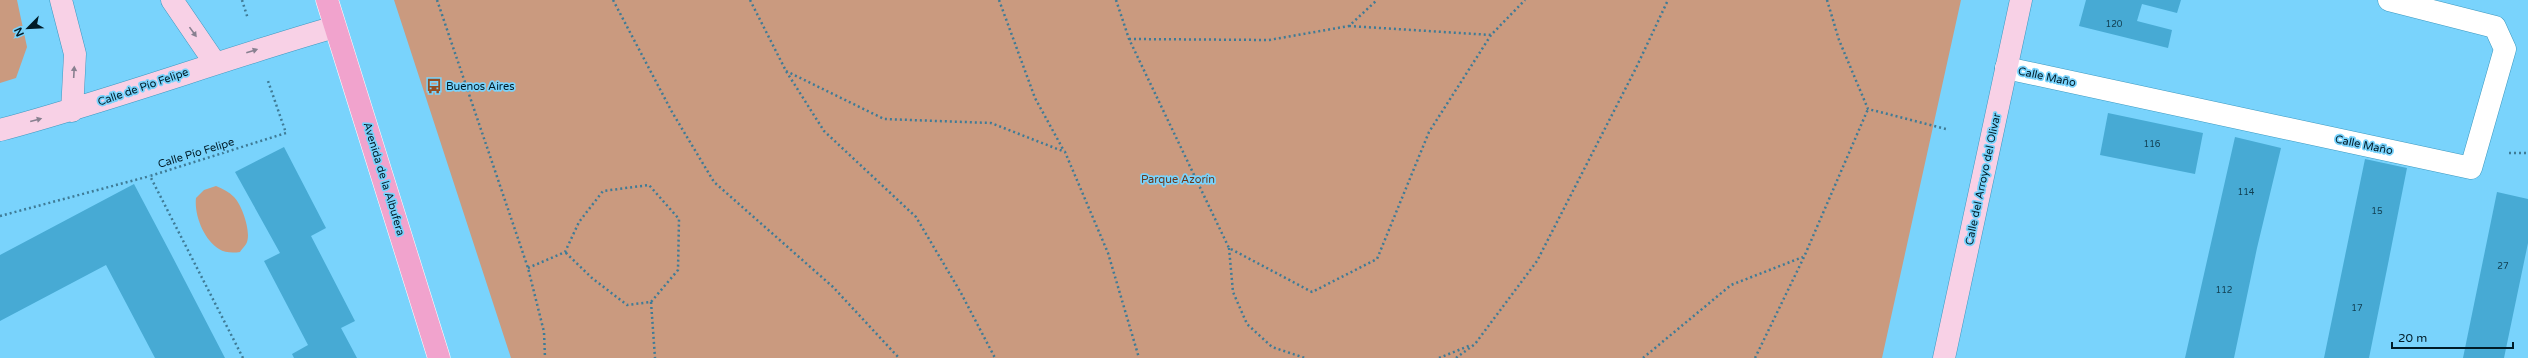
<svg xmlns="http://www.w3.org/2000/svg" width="2528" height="358" font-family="'Varela Round',sans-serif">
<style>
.green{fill:#ca9a7f}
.building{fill:#47aad4}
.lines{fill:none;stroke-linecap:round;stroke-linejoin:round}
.street-casing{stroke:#3c99c0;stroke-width:23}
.secondary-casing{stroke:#3c99c0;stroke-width:23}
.primary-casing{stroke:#fff;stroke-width:23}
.path{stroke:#3f7b96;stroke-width:2.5;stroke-dasharray:2 3;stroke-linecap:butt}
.street{stroke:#fff;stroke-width:22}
.secondary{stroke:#f8d1e6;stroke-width:22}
.primary{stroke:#f1a3cd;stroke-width:22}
.oneway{fill:#888090}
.labels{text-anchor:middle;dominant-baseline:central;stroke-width:3.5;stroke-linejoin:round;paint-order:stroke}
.number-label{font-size:9px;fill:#124053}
.street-label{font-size:11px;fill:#001c28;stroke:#79d3fc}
.poi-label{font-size:11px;fill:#001c28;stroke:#79d3fc;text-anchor:start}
.park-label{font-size:11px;fill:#6b381a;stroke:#79d3fc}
</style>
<rect width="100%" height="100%" fill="#79d3fc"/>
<!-- green -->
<path class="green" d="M 0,0 L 17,0 L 27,47 L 16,78 L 0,83 Z
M 394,0 L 1961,0 L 1882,358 L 511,358 Z
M 216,186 C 223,189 229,192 234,197 C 242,205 251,231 247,242 C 246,245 242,249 240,252 C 233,253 225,253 219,249 C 204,240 194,215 196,198 L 204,190 Z"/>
<!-- building -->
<path class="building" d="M 2086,0 L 2181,0 L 2177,13 L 2142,4 L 2137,21 L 2172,30 L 2168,48 L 2079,26 Z
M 2108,113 L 2203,133 L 2195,174 L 2100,155 Z
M 2235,137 L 2281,148 L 2257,248 L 2234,358 L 2185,358 Z
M 284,147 L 326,228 L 311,236 L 355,321 L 341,328 L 357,358 L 294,358 L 292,354 L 308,345 L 264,261 L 280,253 L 235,172 Z
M 2365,159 L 2407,168 L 2388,264 L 2369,358 L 2324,358 Z
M 134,184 L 171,254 L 225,358 L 155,358 L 106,265 L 0,321 L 0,255 Z
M 2497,192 L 2528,199 L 2528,243 L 2504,358 L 2463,358 Z"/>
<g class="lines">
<defs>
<path id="street" d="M 2006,68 L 2471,168 L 2505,49 L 2495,27 L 2389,0"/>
<path id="secondary" d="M 61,0 L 75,54 L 72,111
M 172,0 L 215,63
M 0,130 C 113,100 223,59 335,27
M 1944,358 L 2021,0"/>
<path id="primary" d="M 327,0 L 439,358"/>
</defs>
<!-- street casing -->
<use href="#street" class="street-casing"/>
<!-- secondary casing -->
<use href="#secondary" class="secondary-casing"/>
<!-- primary casing -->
<use href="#primary" class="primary-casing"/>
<!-- path -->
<path class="path" d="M 242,0 L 248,19
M 437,0 L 528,268 L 544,332 L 545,358
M 613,0 L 672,112 L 714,182 L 833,287 L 899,358
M 750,0 L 786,71 L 824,131 L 916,217 L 961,293 L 995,358
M 999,0 L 1035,98 L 1064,151
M 1116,0 L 1129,39 L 1229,248 L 1312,292 L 1377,259 L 1429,132 L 1491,35 L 1525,0
M 1827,0 L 1839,40 L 1868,109 L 1946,129
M 1349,26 L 1491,35
M 1129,39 L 1269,40 L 1349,26 L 1377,0
M 786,71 L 884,119 L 991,123 L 1065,152 L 1108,253 L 1139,358
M 2509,153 L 2528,153
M 0,216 L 150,176
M 1229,248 L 1233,292 L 1247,324 L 1272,347 L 1305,358
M 528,268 L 565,252 L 579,222 L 603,191 L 649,185 L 679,219 L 678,270 L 651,302 L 627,305 L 592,278 L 565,252
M 651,302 L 655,358
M 243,358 L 150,176 L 286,133 L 268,81
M 1439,358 L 1471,345
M 1456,358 L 1475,344 L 1537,261 L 1636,68 L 1668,0
M 1643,358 L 1731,285 L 1803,257
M 1755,358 L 1804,257 L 1868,109"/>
<!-- street -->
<use href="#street" class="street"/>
<!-- secondary -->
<use href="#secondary" class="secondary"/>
<!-- primary -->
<use href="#primary" class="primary"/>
</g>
<!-- one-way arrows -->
<defs><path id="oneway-solid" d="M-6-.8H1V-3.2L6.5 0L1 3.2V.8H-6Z"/></defs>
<g class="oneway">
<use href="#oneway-solid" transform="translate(193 32) rotate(54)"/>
<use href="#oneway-solid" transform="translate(252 51) rotate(-18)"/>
<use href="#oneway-solid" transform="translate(74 72) rotate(-87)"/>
<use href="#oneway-solid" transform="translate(36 120) rotate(-15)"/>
</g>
<!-- icons -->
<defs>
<symbol id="bus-bare" viewBox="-9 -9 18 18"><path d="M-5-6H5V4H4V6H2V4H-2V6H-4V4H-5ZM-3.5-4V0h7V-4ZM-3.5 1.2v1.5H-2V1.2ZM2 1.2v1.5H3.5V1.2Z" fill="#934e23" stroke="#79d3fc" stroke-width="2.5" paint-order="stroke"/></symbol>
</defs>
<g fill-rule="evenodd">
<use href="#bus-bare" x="423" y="75" width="22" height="22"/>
</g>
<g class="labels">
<!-- number labels -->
<g class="number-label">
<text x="2114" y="24">120</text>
<text x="2152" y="144">116</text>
<text x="2246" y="192">114</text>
<text x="2377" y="211">15</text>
<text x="2503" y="266">27</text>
<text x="2224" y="290">112</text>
<text x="2357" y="308">17</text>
</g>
<!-- street labels -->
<g class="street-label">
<text transform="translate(2047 77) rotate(12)">Calle Maño</text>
<text transform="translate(143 87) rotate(-19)">Calle de Pío Felipe</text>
<text transform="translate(2364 145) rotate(12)">Calle Maño</text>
<text transform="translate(196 153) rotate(-17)">Calle Pío Felipe</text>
<text transform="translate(384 179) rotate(73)">Avenida de la Albufera</text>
<text transform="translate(1983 179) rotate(-78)">Calle del Arroyo del Olivar</text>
</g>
<!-- poi labels -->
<g class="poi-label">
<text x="446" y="86">Buenos Aires</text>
</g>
<!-- park labels -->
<g class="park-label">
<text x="1178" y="179">Parque Azorín</text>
</g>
</g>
<!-- north arrow -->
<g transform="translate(28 28) rotate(246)" stroke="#79d3fc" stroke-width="3" paint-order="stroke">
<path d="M0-3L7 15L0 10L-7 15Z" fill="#001c28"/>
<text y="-6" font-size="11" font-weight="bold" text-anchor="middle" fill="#001c28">N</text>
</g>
<!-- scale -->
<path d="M2392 342v6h121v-6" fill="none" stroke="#001c28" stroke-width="2"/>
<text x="2398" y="342" font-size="12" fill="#001c28" stroke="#79d3fc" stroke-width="3" paint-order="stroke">20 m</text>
</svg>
